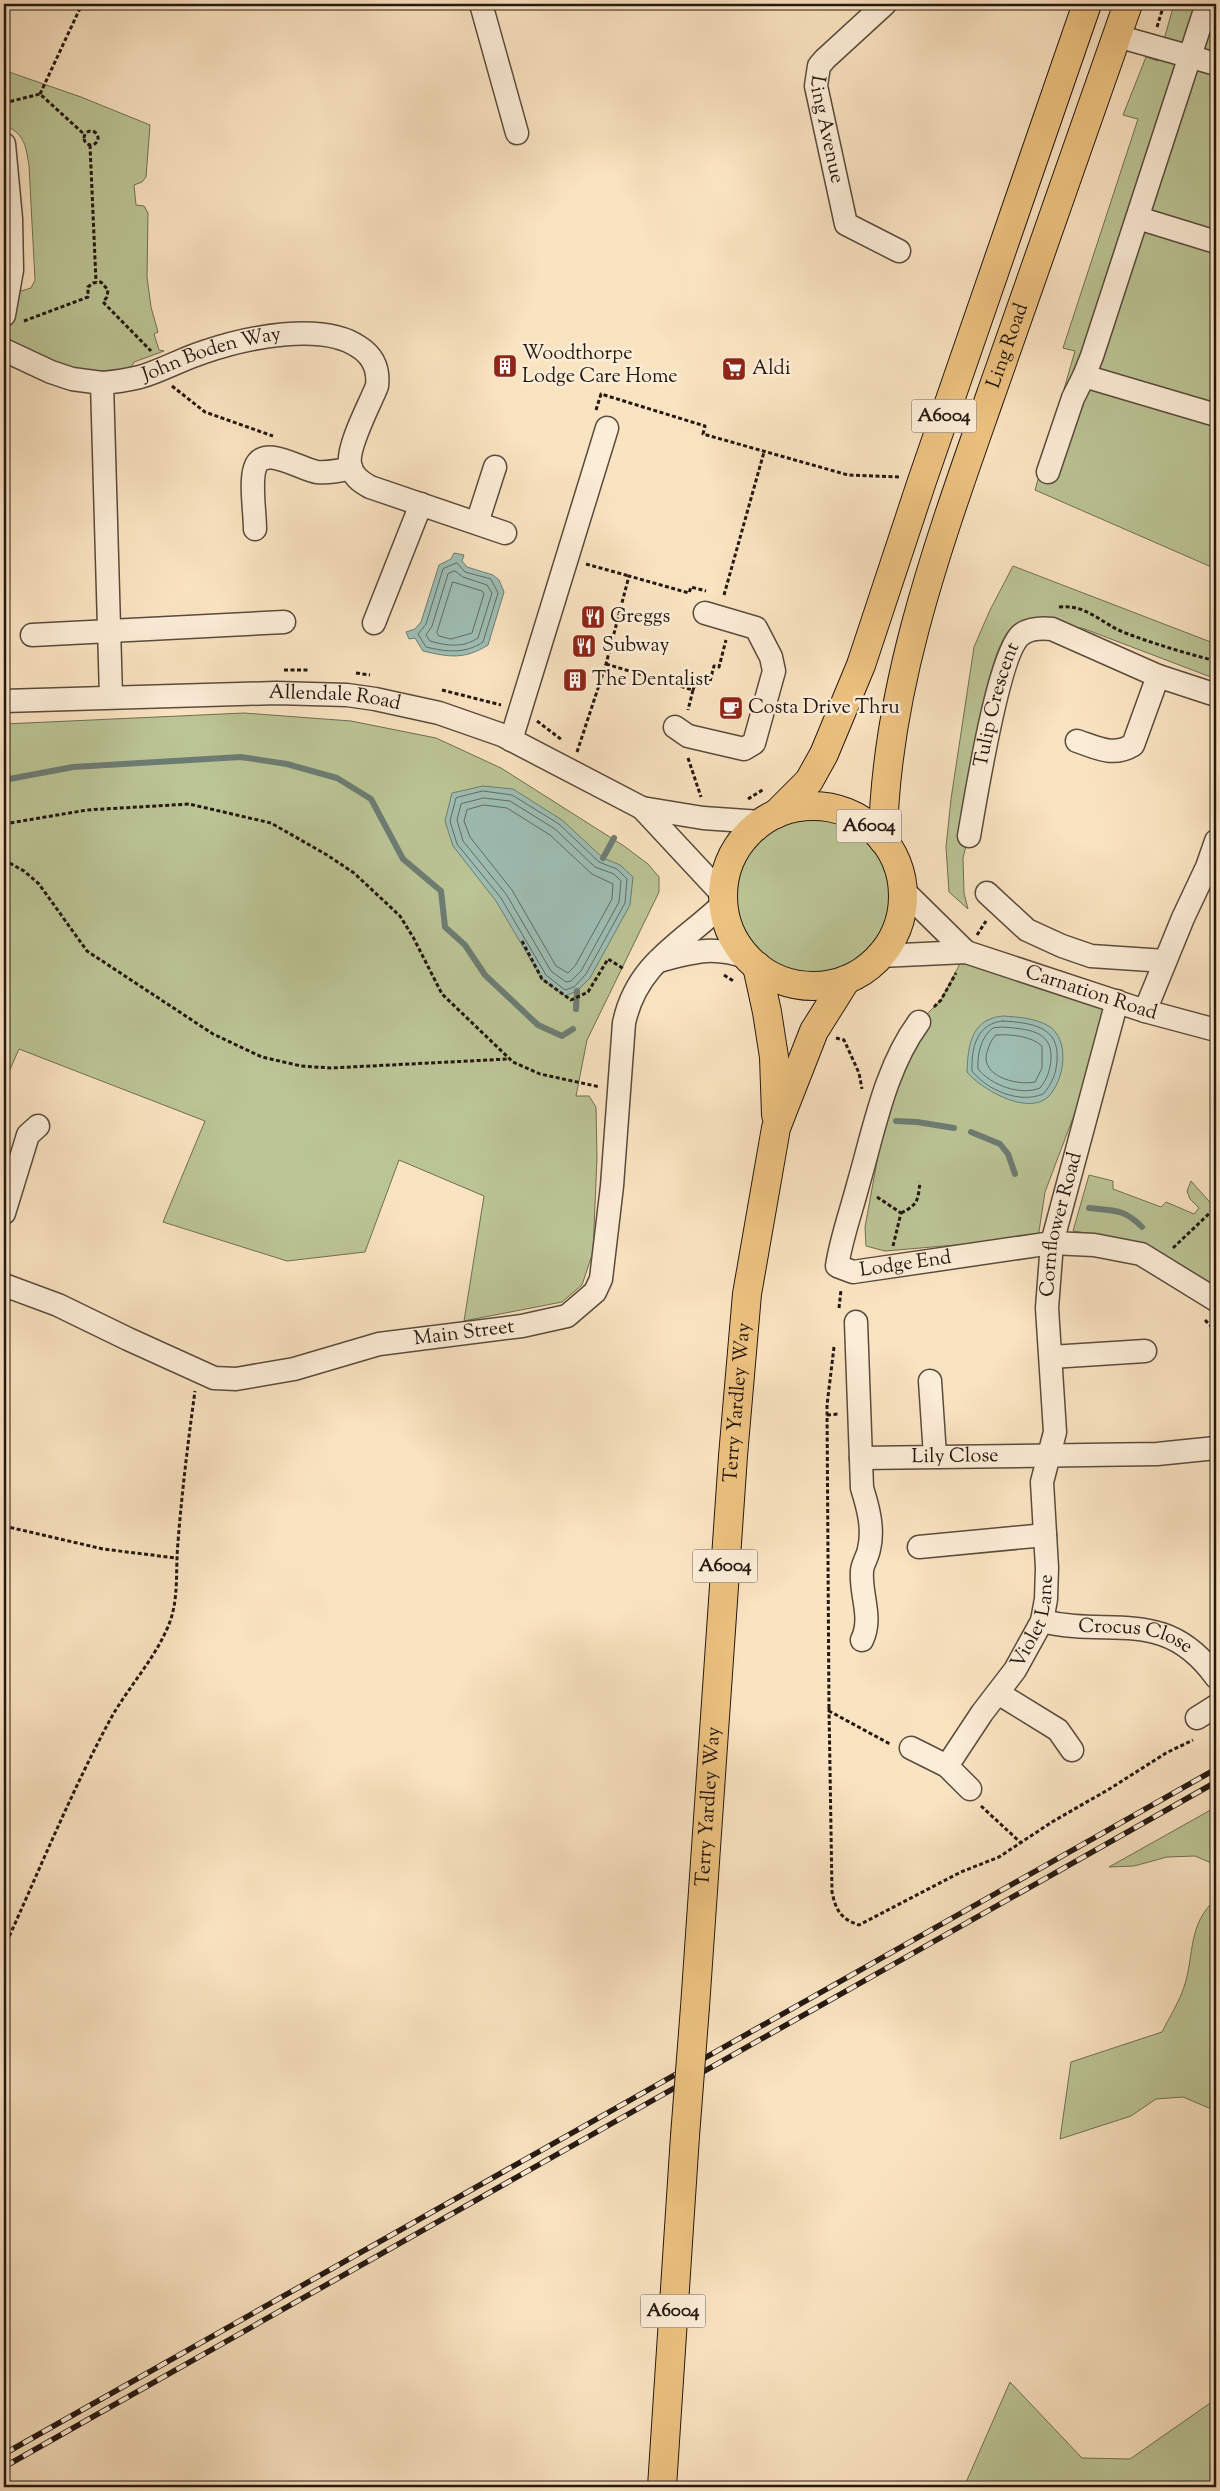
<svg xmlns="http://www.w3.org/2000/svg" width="1220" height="2491" font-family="'Sorts Mill Goudy',serif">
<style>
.green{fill:#bbc495;stroke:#706e53}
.water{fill:#9ebeb4;stroke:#6d7c73}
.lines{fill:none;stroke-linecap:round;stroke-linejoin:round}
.shore{stroke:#616b62;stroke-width:1}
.stream{stroke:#6d7c73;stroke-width:6}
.minor-casing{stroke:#5a4b3d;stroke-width:25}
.major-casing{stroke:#241811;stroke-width:30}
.path{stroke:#241811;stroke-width:3;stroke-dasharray:4 2.5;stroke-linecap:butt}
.minor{stroke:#fcedd7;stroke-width:22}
.major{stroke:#edc280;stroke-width:28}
.rail-casing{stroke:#241811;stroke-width:5.5}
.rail{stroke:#fcedd7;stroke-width:4;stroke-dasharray:11;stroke-linecap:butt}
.major-bridge-casing{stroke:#241811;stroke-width:30;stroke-linecap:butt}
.major-bridge{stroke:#edc280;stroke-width:28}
.labels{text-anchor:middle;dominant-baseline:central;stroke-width:5;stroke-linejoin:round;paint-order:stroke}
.shield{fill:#fcedd7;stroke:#65584c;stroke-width:1}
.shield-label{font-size:19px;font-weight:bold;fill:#241811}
.street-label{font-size:20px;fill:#241811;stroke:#fcedd7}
.poi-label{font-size:20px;fill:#241811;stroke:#fcedd7;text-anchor:start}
</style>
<rect width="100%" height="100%" fill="#fae3c1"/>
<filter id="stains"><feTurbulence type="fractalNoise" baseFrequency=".004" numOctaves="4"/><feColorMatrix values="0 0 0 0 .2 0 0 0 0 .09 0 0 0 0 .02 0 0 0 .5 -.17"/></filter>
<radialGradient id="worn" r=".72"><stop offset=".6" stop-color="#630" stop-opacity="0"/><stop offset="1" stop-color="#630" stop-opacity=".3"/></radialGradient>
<!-- green -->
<path class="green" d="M 1174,4 L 1216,4 L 1216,569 L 1035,490 L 1075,351 L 1063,348 L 1138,119 L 1123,115 L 1146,57 L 1158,61 Z
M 9,72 L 81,97 L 150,125 L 146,177 L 142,182 L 134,185 L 136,205 L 144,206 L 148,213 L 147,277 L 151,307 L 158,332 L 154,334 L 159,350 L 164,351 L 134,362 L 123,381 L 102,383 L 4,350 L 4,315 L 8,295 L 31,288 L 35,280 L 29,166 C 26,147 25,134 6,126 Z
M 1013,566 L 1216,644 L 1216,679 L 1082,628 L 1021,634 L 963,858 L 964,893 L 968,909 L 949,892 L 946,847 L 951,799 L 974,647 L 990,610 Z
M 244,713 L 351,721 L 436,738 L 501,768 L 624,846 L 648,864 L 659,877 L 659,892 L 587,1040 L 576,1096 L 589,1096 L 596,1107 L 597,1158 L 593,1252 L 582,1285 L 562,1302 L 464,1321 L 484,1196 L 399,1160 L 365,1252 L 287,1261 L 163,1222 L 205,1121 L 19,1049 L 4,1083 L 4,724 Z
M724 896a89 89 0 1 1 178 0a89 89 0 1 1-178 0Z
M 966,952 L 1117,1001 L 1045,1192 L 1038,1238 L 885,1251 L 866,1246 L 865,1227 L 895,1063 L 919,1022 L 941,1000 Z
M 1089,1175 L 1113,1181 L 1113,1189 L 1161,1207 L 1166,1202 L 1194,1214 L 1199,1208 L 1190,1199 L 1187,1191 L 1191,1181 L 1216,1209 L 1216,1300 L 1157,1263 L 1129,1240 L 1073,1231 Z
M 1216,1807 L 1216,1865 L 1195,1856 L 1167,1857 L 1134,1866 L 1109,1867 Z
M 1216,1899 L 1216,2111 L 1183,2097 L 1156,2099 L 1131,2116 L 1060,2139 L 1071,2062 L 1162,2032 C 1169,2018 1179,2002 1184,1987 C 1195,1954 1187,1925 1216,1899 Z
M 1010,2382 L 1082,2458 L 1130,2459 L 1216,2399 L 1216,2487 L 964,2487 Z"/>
<!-- water -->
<path class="water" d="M 454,553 L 464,555 L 462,561 L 467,567 L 493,575 L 499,580 L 504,592 L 488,645 C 464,660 449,657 423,651 L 415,638 L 409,639 L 406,632 L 415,629 L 421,622 L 439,565 L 451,559 Z
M 483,786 L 513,789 L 562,820 L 603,858 L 620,865 L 633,877 L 630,905 L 590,978 L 577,991 L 565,996 L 542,979 L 496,901 L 453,846 L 445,821 L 452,793 Z
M 1003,1016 C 1017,1017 1034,1018 1047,1025 C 1071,1038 1065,1080 1048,1097 C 1027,1116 981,1089 967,1072 C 968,1045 971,1019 1003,1016 Z"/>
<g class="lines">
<!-- shore -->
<path class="shore" d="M 457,563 L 465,572 L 491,579 L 498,593 L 483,642 C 465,654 447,652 426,647 L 418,634 L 426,624 L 443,569 Z
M 455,571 L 463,577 L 487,585 L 492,593 L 478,638 C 463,648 447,646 430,641 L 426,635 L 432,626 L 448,574 Z
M 453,582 L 482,591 L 484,594 L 472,633 L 451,639 L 439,636 L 437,633 Z
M 483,791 L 512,795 L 559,824 L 599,862 L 617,869 L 627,879 L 625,903 L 586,974 L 574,987 L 565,990 L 546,975 L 501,898 L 457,844 L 450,821 L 456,798 Z
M 484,798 L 510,801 L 555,829 L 595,867 L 614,874 L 621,881 L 619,902 L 581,971 L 571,981 L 566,982 L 551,971 L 506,894 L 463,841 L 457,820 L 461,804 Z
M 484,805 L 507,808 L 550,835 L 592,874 L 613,884 L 612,899 L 575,966 L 568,973 L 556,966 L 512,890 L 470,837 L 464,821 L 467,810 Z
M 1003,1021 C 1032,1023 1060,1026 1057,1061 C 1056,1074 1052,1084 1043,1094 C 1019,1104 987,1090 972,1071 C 971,1048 977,1023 1003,1021 Z
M 1003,1027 C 1026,1029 1053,1030 1051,1059 C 1050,1071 1047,1079 1040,1088 C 1020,1096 991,1085 978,1069 C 977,1055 981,1036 993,1028 Z
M 996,1035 C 1011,1034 1031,1036 1042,1046 L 1042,1068 L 1035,1082 C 1015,1086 977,1075 988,1049 C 990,1043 992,1039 996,1035 Z"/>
<!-- stream -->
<path class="stream" d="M 4,780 L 73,767 L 241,757 L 287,764 L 337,778 L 371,799 L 403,859 L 441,891 L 445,927 L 465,945 L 485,975 L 538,1025 L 562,1036 L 573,1029
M 603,858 L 614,838
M 576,1009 L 577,991
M 896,1121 L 917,1122 L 954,1128
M 971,1132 L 1000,1144 L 1008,1154 L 1015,1174
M 1089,1208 C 1114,1211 1123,1208 1142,1227"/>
<defs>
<g id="minor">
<path d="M 481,4 L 517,133"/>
<path id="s1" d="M 885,4 L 825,59 L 819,66 L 816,86 L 846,224 L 899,251"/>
<path d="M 1117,36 L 1216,64"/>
<path d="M 4,144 L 11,219 L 12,270 L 4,315"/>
<path d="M 1138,218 L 1216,242"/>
<path d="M 4,350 L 51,372 L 72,379 L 102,383"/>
<path d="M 1084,376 L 1216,415"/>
<path d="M 1048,472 L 1073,398 L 1084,376 L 1092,356 L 1207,4"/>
<path d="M 477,523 L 495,467"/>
<path d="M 255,529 C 255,513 250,482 255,468 C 263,443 301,470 317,472 C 329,473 339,471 351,468"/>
<path d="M 374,623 L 421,504"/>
<path d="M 32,635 L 284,622"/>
<path id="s2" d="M 111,697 L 102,383 C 115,382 127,380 140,377 C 161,371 182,359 204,352 C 245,338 322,321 359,347 C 373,356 379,369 377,386 C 370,404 347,446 350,464 C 352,476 361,482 370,487 L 505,533"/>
<path id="s3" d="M 4,701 L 276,693 L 347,695 L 375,699 L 439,713 L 502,735 L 642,808 L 703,818 L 761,822"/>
<path d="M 675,727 L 688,736 L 744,749 L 754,743 L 774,671 L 771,657 L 756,628 L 705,613"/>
<path d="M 511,740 L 607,428"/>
<path d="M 1077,741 C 1098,748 1113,757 1133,745 L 1158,676"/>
<path d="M 642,808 L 723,895"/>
<path id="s4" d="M 969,836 C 975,802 999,650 1022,634 C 1031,628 1042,628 1052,629 L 1158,676 L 1216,695"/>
<path d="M 903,890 L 966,952"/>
<path d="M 987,893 L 1027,930 L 1062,946 L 1091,956 L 1165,961"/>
<path id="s5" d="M 880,956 L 966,952 L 1145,1011 L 1216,1030"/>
<path d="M 658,961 C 693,952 713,945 748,958"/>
<path d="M 1145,1011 L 1183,918 L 1207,867 L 1216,841"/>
<path id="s6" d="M 919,1022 C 885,1068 874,1130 858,1185 C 851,1212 841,1239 837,1266 L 853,1272 L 1052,1243 L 1094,1245 L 1141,1254 L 1216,1300"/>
<path d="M 4,1213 L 28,1135 L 38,1126"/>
<path id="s7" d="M 4,1285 L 58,1305 L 128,1339 L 214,1378 L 236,1379 L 294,1369 L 379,1344 L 522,1326 L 567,1316 L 595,1292 L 601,1279 L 612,1186 L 624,1023 C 637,962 683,943 724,903"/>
<path d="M 856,1322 L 862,1488 C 868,1507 874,1529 869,1549 C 868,1556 862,1565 862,1571 C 860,1595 873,1617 862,1640"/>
<path d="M 1051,1357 L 1145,1351"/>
<path d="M 930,1381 L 935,1456"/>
<path id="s8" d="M 861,1458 L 1157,1454 L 1216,1448"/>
<path d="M 919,1547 L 1045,1535"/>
<path id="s9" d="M 1042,1621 C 1111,1638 1165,1606 1216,1677"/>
<path d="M 998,1693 L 1058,1730 L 1072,1750"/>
<path d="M 1197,1718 L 1216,1706"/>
<path d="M 911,1748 L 947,1766 L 970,1789"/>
<path id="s10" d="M 947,1766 L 982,1713 L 1015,1670 L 1042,1621 L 1046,1599 L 1047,1568 L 1042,1482 L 1055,1432 L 1047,1308 L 1052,1243 L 1117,1001"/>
</g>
<g id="major">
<circle cx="813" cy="896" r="90"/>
<path d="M 776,814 L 809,781 L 824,754 L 861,665 L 922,481 L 1087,4"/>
<path id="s11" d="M 883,840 C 885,686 941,537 991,394 C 1037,264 1083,134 1128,4"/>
<path d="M 757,966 L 767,1012 L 774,1057 L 776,1115"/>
<path id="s12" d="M 695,2007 L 733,1456 L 747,1294 L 776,1128 L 814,1031 L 846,980"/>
<path d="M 662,2487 L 685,2136"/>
</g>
</defs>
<!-- minor casing -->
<use href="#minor" class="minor-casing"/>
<!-- major casing -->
<use href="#major" class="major-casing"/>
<!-- path -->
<path class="path" d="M 1157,27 L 1164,4
M 40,94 L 82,4
M 4,103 L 40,94 L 85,135
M84 138a7 7 0 1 1 14 0a7 7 0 1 1-14 0Z
M 90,145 L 96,282
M 24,321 L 88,297 L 88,287 L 93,283 L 101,282 L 108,290 L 107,297 L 103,302 L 151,351
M 172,386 L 205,412 L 273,436
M 596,410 L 601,394 L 705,426 L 703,434 L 848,475 L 900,477
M 586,564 L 629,576
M 724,595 L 764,452
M 1059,607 C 1086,604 1101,623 1123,632 C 1154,644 1185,653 1216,661
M 606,664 L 693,690 L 688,710
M 284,670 L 308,670
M 356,673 L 370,675
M 442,690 L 501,705
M 693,690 L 696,682 L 709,685 L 714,666 L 719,667 L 726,640
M 537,721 L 562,740
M 577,752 L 606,664 L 629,576 L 689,593 L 691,587 L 706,591
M 688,758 L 701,797
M 748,799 L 764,789
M 4,824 L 87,810 L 189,804 L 271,823 L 327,855 L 354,873 L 400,916 L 413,937 L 442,994 L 513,1062 L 540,1074 L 600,1087
M 4,860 L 24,871 L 39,884 L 87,951 L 213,1034 L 262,1057 L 301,1066 L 331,1068 L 508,1059
M 977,935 L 986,921
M 522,941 L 542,979 L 571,1000 L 588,992 L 608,959 L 624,969
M 724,975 L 735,982
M 934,1007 L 941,1000 L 956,973
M 836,1038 L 844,1040 L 859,1073 L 862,1089
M 877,1197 L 901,1213
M 901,1213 C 918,1205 918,1200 920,1182
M 893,1246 L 901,1213
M 1173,1248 L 1216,1207
M 839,1308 L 841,1290
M 1205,1320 L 1216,1331
M 834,1347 L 827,1405 L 829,1711 L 890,1744
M 827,1415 L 838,1414
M 4,1526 L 103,1549 L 176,1558
M 829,1708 L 832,1892 C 836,1911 841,1919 859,1925 L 961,1872 L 999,1857 L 1052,1822 L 1111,1788 L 1166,1753 L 1193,1740
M 981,1806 L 1020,1842
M 4,1948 C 39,1871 71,1792 111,1718 C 128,1688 152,1662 166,1631 C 180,1603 175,1573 178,1542 C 182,1491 188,1442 195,1391"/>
<!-- minor -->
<use href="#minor" class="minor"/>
<!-- major -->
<use href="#major" class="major"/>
<defs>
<path id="rail" d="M 4,2454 L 1216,1769
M 4,2467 L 1216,1782"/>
</defs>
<!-- rail casing -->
<use href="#rail" class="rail-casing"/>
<!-- rail -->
<use href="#rail" class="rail"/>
<defs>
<path id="major-bridge" d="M 685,2136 L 695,2007"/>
</defs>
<!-- major-bridge casing -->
<use href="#major-bridge" class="major-bridge-casing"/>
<!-- major-bridge -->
<use href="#major-bridge" class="major-bridge"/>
</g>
<!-- icons -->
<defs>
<symbol id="building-square" viewBox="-11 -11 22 22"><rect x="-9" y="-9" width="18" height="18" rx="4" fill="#8f2418" stroke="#fcedd7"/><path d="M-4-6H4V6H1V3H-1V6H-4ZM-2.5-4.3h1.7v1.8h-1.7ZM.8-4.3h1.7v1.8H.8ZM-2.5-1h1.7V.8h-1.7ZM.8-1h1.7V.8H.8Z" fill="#fff"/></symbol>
<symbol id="supermarket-square" viewBox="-11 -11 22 22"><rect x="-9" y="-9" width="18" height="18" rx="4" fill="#8f2418" stroke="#fcedd7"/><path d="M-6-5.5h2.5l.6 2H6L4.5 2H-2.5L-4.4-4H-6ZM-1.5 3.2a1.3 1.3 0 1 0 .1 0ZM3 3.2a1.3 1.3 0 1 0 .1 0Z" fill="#fff"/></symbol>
<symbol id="restaurant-square" viewBox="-11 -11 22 22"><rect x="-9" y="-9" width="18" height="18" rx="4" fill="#8f2418" stroke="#fcedd7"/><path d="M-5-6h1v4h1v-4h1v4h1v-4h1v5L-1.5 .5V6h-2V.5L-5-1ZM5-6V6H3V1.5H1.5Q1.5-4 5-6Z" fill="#fff"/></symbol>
<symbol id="cafe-square" viewBox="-11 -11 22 22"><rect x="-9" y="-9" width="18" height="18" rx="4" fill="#8f2418" stroke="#fcedd7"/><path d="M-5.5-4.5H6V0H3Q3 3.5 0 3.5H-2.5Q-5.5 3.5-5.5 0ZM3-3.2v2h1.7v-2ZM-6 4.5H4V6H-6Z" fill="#fff"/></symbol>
</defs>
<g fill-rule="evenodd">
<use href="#building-square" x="491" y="352" width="28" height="28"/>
<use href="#supermarket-square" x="720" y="355" width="28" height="28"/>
<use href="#restaurant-square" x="579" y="603" width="28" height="28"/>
<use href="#restaurant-square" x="570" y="632" width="28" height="28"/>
<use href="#building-square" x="561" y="666" width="28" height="28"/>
<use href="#cafe-square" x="717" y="694" width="28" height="28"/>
</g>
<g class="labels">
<!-- shield labels -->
<g class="shield">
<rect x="911.5" y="399.5" width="65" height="33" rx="4"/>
<rect x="836.5" y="809.5" width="65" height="33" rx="4"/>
<rect x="692.5" y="1549.5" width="65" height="33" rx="4"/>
<rect x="640.5" y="2294.5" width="65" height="33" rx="4"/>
</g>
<g class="shield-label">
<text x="944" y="416">A6004</text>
<text x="869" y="826">A6004</text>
<text x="725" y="1566">A6004</text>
<text x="673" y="2311">A6004</text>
</g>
<!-- street labels -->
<g class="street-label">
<text stroke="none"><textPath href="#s1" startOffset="155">Ling Avenue</textPath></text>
<text stroke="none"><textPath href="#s11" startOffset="512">Ling Road</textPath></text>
<text stroke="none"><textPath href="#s2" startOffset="428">John Boden Way</textPath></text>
<text stroke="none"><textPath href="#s3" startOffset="331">Allendale Road</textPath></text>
<text stroke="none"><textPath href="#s4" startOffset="134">Tulip Crescent</textPath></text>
<text stroke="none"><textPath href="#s5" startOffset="218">Carnation Road</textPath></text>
<text stroke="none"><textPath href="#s10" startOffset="574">Cornflower Road</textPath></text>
<text stroke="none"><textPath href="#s6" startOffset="329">Lodge End</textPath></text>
<text stroke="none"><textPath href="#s7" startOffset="485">Main Street</textPath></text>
<text stroke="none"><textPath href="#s12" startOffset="606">Terry Yardley Way</textPath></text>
<text stroke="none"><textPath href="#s8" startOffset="94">Lily Close</textPath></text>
<text stroke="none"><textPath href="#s10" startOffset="171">Violet Lane</textPath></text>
<text stroke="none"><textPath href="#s9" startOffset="95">Crocus Close</textPath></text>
<text stroke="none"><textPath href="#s12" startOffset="201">Terry Yardley Way</textPath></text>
</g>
<!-- poi labels -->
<g class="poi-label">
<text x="522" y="354">Woodthorpe<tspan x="522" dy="23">Lodge Care Home</tspan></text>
<text x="752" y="369">Aldi</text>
<text x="610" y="617">Greggs</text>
<text x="602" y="646">Subway</text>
<text x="592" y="680">The Dentalist</text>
<text x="748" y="708">Costa Drive Thru</text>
</g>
</g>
<!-- margin -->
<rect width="1220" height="2491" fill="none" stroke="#fae3c1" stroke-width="20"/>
<rect x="5" y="5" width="1210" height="2481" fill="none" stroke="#241811" stroke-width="2.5"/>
<rect x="10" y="10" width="1200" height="2471" fill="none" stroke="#241811"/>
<rect width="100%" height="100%" filter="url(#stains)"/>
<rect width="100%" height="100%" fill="url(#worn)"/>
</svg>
